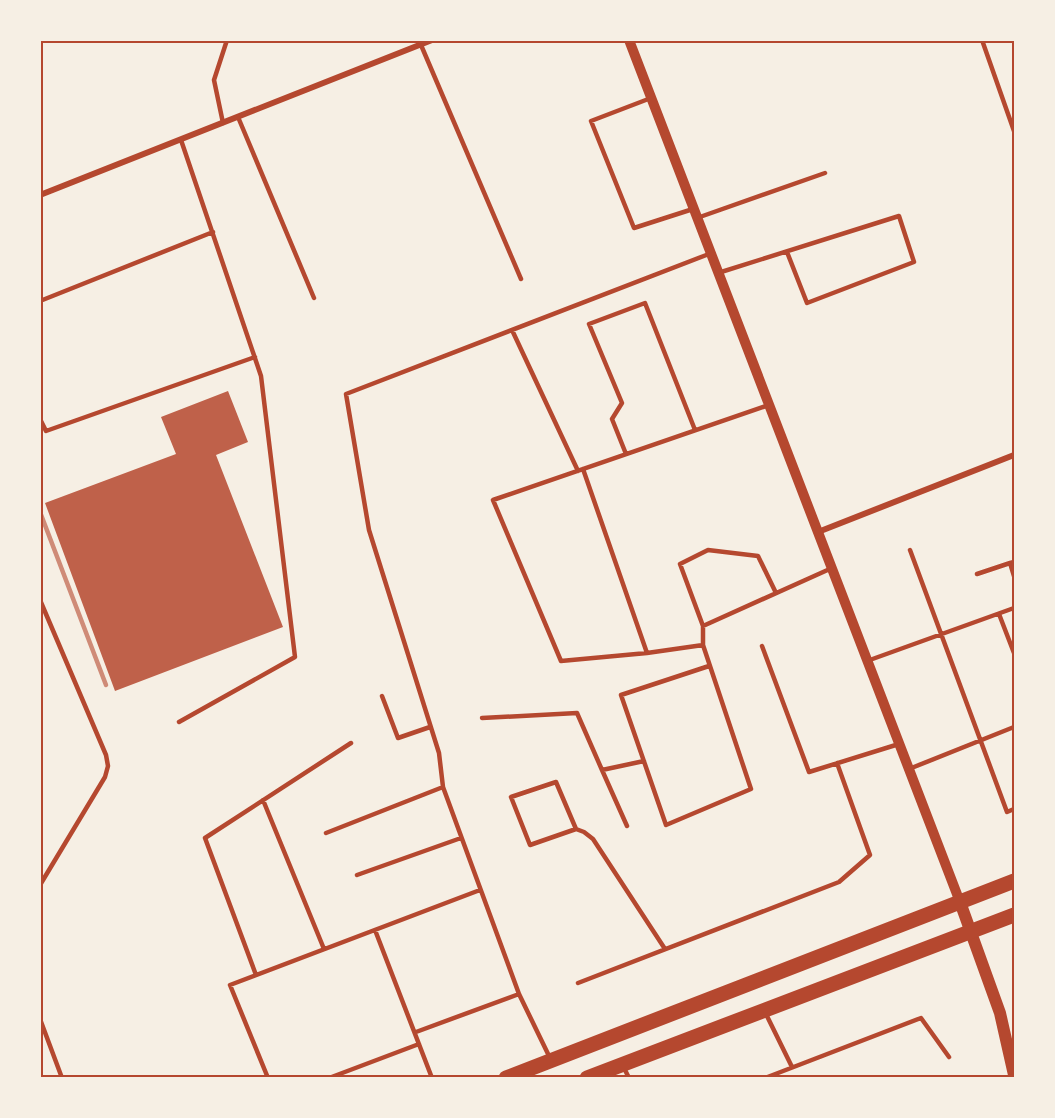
<svg xmlns="http://www.w3.org/2000/svg" width="1055" height="1118" font-family="Commissioner,sans-serif">
<style>
.building{fill:#bf614a}
.lines{fill:none;stroke-linecap:round;stroke-linejoin:round}
.service{stroke:#b5482f;stroke-width:4.5}
.minor{stroke:#b5482f;stroke-width:6}
.tertiary{stroke:#b5482f;stroke-width:10}
.secondary{stroke:#b5482f;stroke-width:12}
.primary{stroke:#b5482f;stroke-width:15}
.rail{stroke:#cf8b77;stroke-width:4.5}
.neatline{fill:none;stroke:#b5482f;stroke-width:2}
</style>
<rect width="100%" height="100%" fill="#f6efe4"/>
<!-- building -->
<path class="building" d="M 228,391 L 248,442 L 216,455 L 283,627 L 115,691 L 45,503 L 176,454 L 161,417 Z"/>
<g class="lines">
<!-- service -->
<path class="service" d="M 982,40 L 1014,131
M 421,45 L 521,279
M 651,98 L 591,121 L 634,228 L 693,209
M 238,117 L 314,298
M 223,123 L 214,80 L 227,40
M 697,218 L 825,173
M 718,273 L 899,216 L 914,262 L 807,303 L 787,252
M 40,301 L 213,232
M 512,330 L 578,471
M 40,419 L 46,431 L 255,357
M 626,454 L 612,419 L 622,403 L 589,324 L 645,303 L 695,430
M 583,469 L 647,653 L 561,661 L 493,500 L 769,405
M 910,550 L 1007,812 L 1014,809
M 1014,562 L 1010,563 L 1014,576
M 977,574 L 1010,563
M 776,593 L 758,556 L 708,550 L 680,564 L 703,626 L 832,568
M 40,600 L 106,755 L 108,766 L 105,777 L 40,885
M 999,614 L 1014,653
M 703,645 L 751,789 L 666,825 L 621,695 L 709,666
M 762,646 L 809,772 L 899,744
M 647,653 L 703,645 L 703,626
M 867,661 L 1014,608
M 382,696 L 398,738 L 430,727
M 482,718 L 577,713 L 602,770
M 179,722 L 295,657 L 261,376 L 181,140
M 909,769 L 1014,727
M 263,800 L 324,949
M 627,826 L 602,770 L 644,761
M 576,829 L 530,845 L 511,797 L 556,782 L 576,829 L 584,832 L 593,839 L 665,949
M 326,833 L 443,787
M 357,875 L 461,838
M 375,930 L 432,1078
M 256,975 L 205,838 L 351,743
M 578,983 L 839,882 L 870,855 L 837,763
M 765,1012 L 792,1067
M 40,1019 L 62,1078
M 416,1032 L 519,994
M 550,1058 L 519,994 L 443,787 L 439,753 L 369,530 L 346,394 L 709,254
M 623,1066 L 629,1078
M 268,1078 L 230,985 L 480,890
M 329,1078 L 419,1044
M 765,1078 L 921,1018 L 949,1057"/>
<!-- minor -->
<path class="minor" d="M 40,195 L 432,40
M 818,532 L 1014,455"/>
<!-- tertiary -->
<path class="tertiary" d="M 629,40 L 960,902"/>
<!-- secondary -->
<path class="secondary" d="M 960,902 L 1000,1013 L 1014,1075"/>
<!-- primary -->
<path class="primary" d="M 506,1078 L 1014,881
M 587,1078 L 1014,915"/>
<!-- rail -->
<path class="rail" d="M 40,512 L 106,685"/>
</g>
<!-- border -->
<rect width="1055" height="1118" fill="none" stroke="#f6efe4" stroke-width="84"/>
<rect x="42" y="42" width="971" height="1034" class="neatline"/>
</svg>
